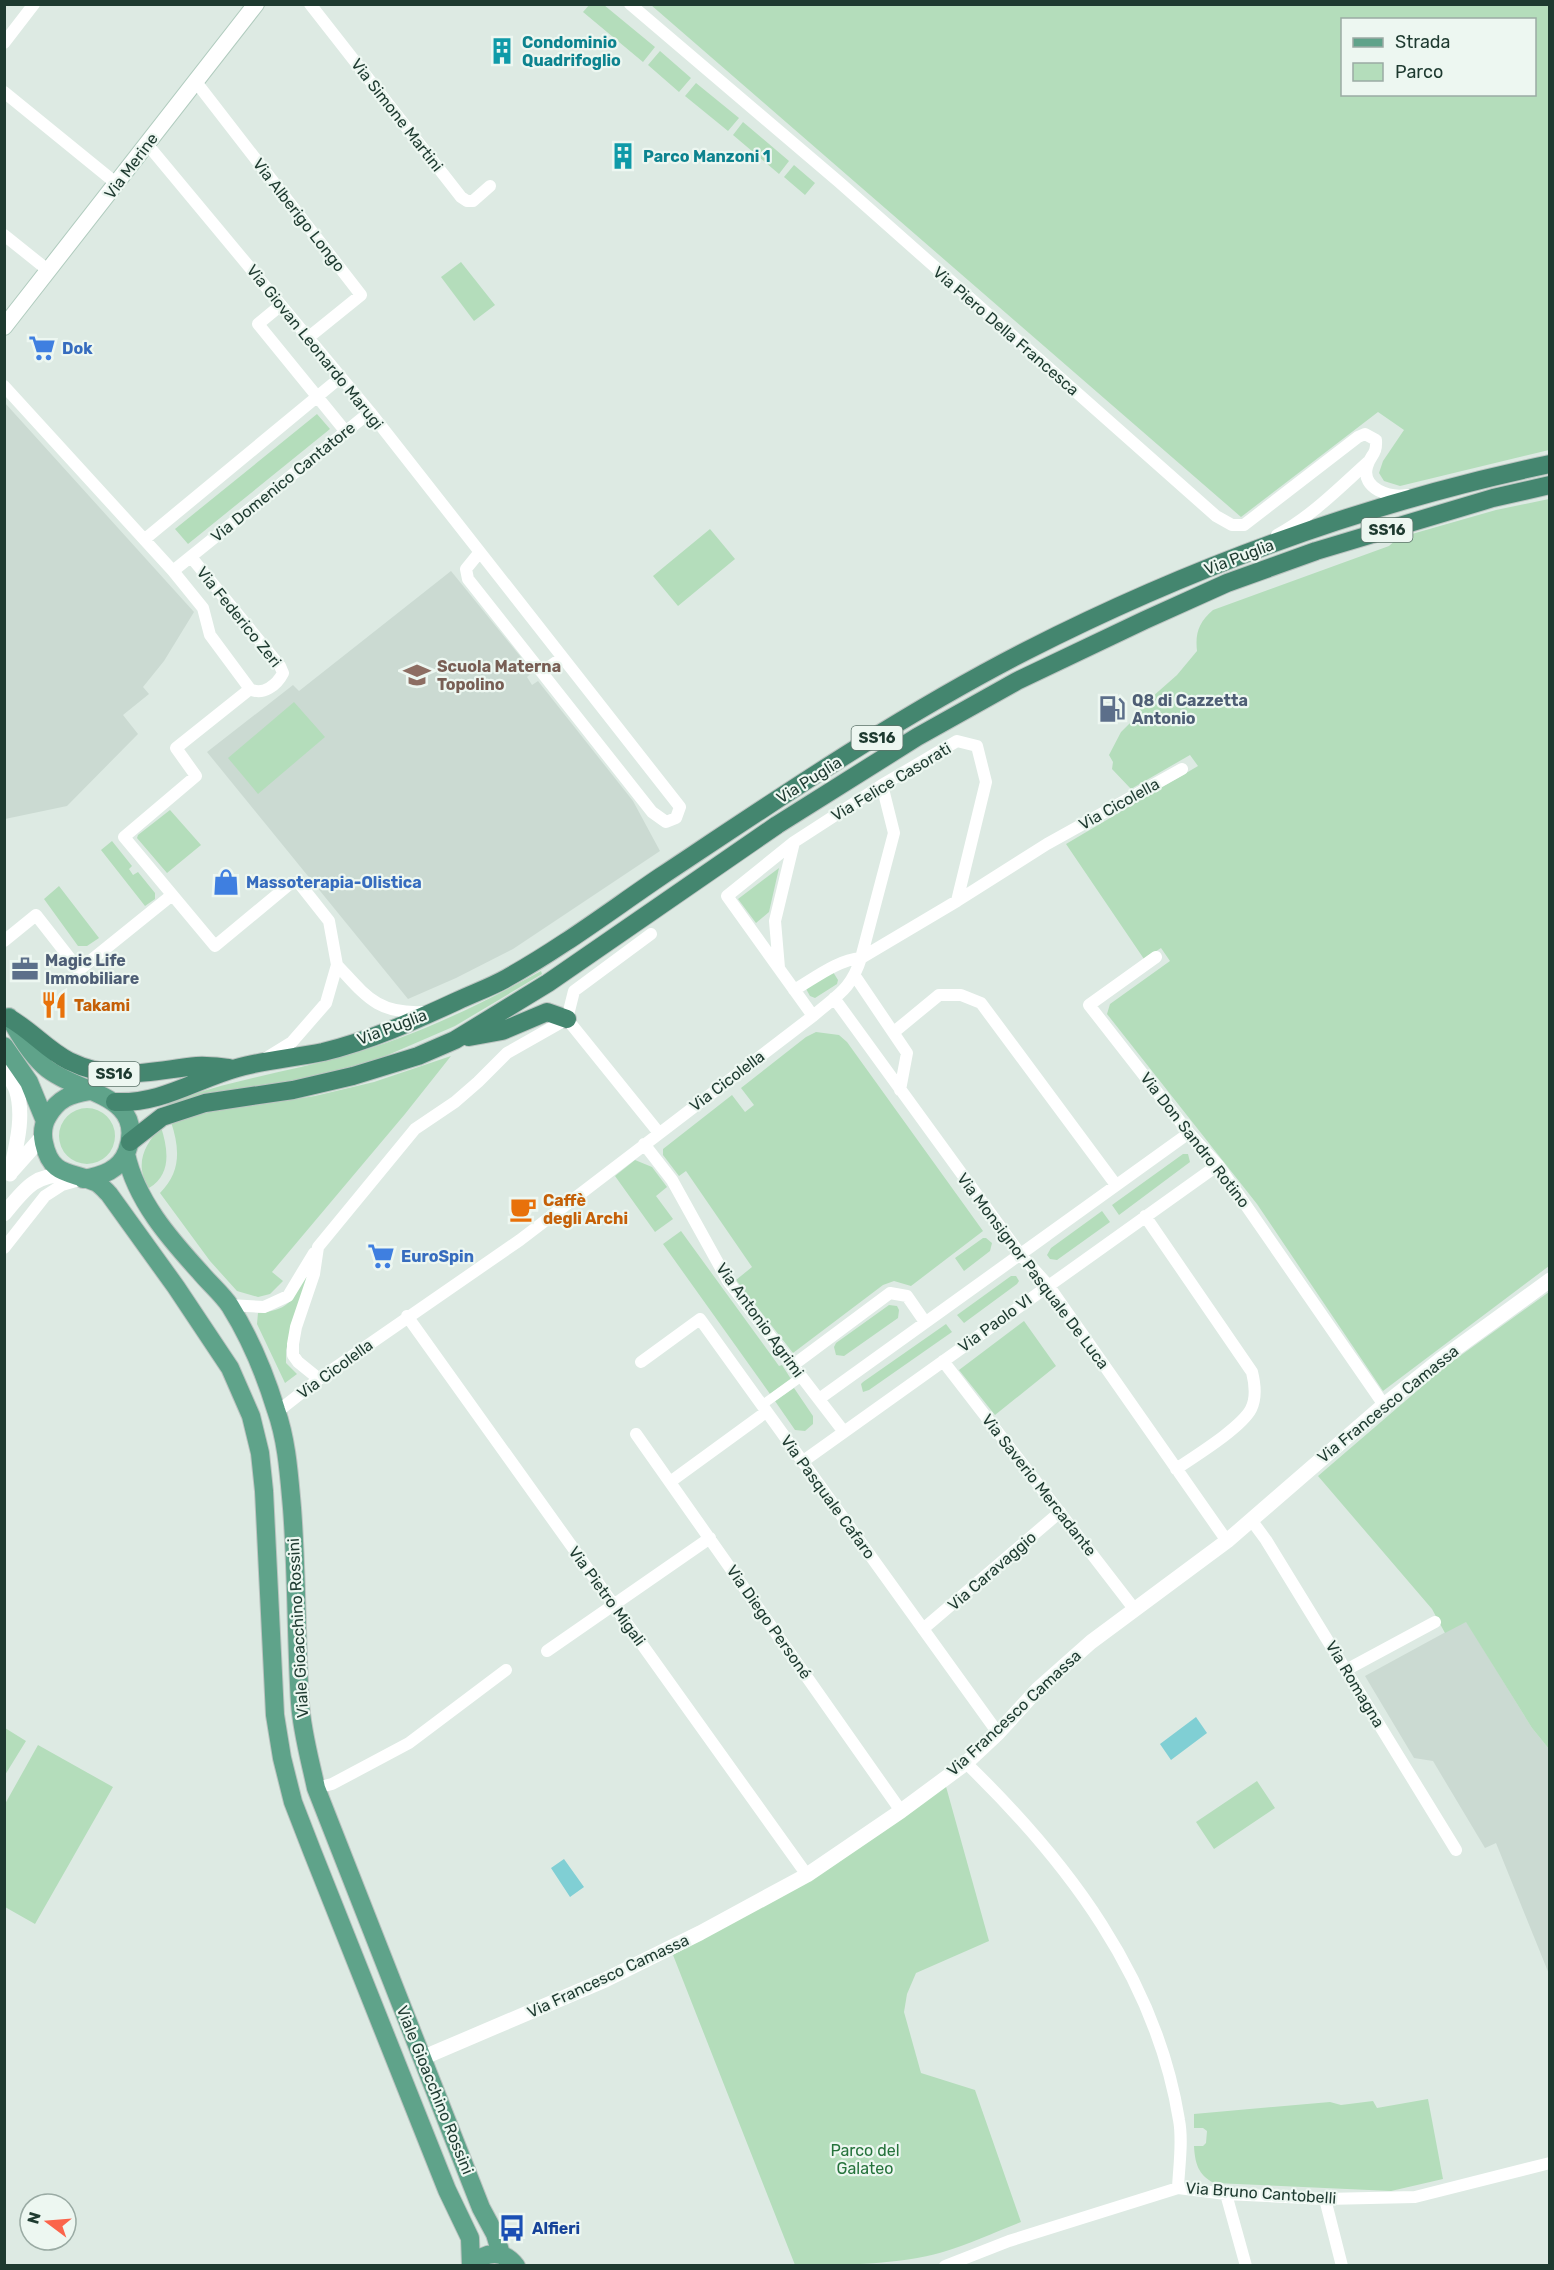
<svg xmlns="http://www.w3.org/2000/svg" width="1554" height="2270" font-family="Rubik,sans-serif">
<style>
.built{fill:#cbdad2}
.green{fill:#b4ddbb;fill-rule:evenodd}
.water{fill:#80cfd4}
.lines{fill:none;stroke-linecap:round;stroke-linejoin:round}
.secondary-casing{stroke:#b0cbbe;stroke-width:18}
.primary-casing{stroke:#bcc4c1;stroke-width:20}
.trunk-casing{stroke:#bcc4c1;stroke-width:20}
.pedestrian{stroke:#fff;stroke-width:9}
.minor{stroke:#fff;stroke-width:12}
.tertiary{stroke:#fff;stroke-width:15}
.secondary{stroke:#fff;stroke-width:16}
.primary{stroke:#5fa38a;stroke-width:18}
.trunk{stroke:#44866f;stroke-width:18}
.labels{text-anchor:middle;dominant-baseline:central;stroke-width:4.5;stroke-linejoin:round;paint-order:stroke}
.shield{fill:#edf7f1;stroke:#5c736a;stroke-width:1.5}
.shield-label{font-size:15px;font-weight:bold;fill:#1e3a30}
.culture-label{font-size:16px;font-weight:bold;fill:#0d838f;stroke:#edf7f1;text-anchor:start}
.street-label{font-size:16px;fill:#1e3a30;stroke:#edf7f1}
.shop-label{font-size:16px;font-weight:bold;fill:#366cbe;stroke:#edf7f1;text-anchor:start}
.education-label{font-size:16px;font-weight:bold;fill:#785e54;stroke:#edf7f1;text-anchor:start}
.service-label{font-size:16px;font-weight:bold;fill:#4e5e75;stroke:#edf7f1;text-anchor:start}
.food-label{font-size:16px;font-weight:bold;fill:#c56008;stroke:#edf7f1;text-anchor:start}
.park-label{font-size:16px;fill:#26733c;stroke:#edf7f1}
.transit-label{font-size:16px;font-weight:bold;fill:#164399;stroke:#edf7f1;text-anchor:start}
</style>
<rect width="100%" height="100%" fill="#ddeae3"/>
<!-- built -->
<path class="built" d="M 5,403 L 194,612 L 164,661 L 143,687 L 149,694 L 123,715 L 138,734 L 67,806 L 5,819 Z
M 451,571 L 533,672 L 527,677 L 532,685 L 538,681 L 633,801 L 660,851 L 513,949 L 456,978 L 408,999 L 207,752 L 293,685 L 299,691 Z
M 1466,1621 L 1532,1728 L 1549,1749 L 1549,1974 L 1496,1843 L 1485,1848 L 1433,1761 L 1414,1758 L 1365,1676 Z"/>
<!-- green -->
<path class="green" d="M 590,4 L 604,5 L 655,47 L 643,62 L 583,12 Z
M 651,5 L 1549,5 L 1549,450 L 1400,486 L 1384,481 L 1379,473 L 1383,461 L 1404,430 L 1378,412 L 1241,517 ZM 1342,20 L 1534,20 L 1534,94 L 1342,94 Z
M 660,51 L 691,78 L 679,92 L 648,65 Z
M 696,83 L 739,118 L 728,131 L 685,96 Z
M 743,122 L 789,161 L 779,174 L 733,135 Z
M 794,165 L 815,183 L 805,195 L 784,177 Z
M 461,262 L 495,305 L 474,321 L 441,277 Z
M 317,414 L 330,429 L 188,544 L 175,529 Z
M 1549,499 L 1549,1266 L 1383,1391 L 1257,1204 L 1107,1014 L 1110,1004 L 1170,961 L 1161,948 L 1144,959 L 1066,844 L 1198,766 L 1190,755 L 1131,789 L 1112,769 L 1113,762 L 1109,755 L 1121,732 L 1133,720 L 1143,705 L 1177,675 L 1197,651 C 1195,633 1199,622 1213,610 L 1389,546 L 1398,538 L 1496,510 Z
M 710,529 L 735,559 L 678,606 L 653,576 Z
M 294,702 L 325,737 L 258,794 L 228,758 Z
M 170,810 L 201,845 L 167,873 L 137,838 L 138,835 Z
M 112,841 L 132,866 L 129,869 L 133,875 L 138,872 L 155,893 L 155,899 L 145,906 L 101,850 Z
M 779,868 L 769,912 L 756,923 L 738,899 Z
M 59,886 L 99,938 L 87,946 L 78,946 L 44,899 Z
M 541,971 L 542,974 L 455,1026 L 374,1061 L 335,1073 L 168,1108 L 167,1103 C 226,1081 287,1072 348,1055 C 416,1036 479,1005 541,971 Z
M 833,972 L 838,980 L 837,984 L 815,998 L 810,996 L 805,987 Z
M 816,1032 L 839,1035 L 847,1042 L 983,1231 L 911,1286 L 894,1281 L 883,1285 L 793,1353 L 736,1280 L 752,1267 L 686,1171 L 679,1176 L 663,1155 L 663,1149 L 732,1095 L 745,1112 L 754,1105 L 741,1088 L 806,1037 Z
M 451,1056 L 405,1114 L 272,1272 L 283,1281 L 270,1294 L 258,1297 L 237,1291 L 210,1261 L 160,1193 C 181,1172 180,1149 171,1122 L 211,1108 L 257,1105 L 315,1096 L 374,1082 Z
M59 1136a28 28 0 1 1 56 0a28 28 0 1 1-56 0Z
M 161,1127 C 168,1149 172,1174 149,1188 C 134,1165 144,1145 161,1127 Z
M 1183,1154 L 1188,1154 L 1190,1162 L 1119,1215 L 1112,1205 Z
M 635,1160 L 652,1167 L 667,1187 L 656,1196 L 673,1219 L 655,1232 L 615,1176 Z
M 1102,1211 L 1110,1222 L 1057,1260 L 1050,1259 L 1047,1255 L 1051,1248 Z
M 681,1231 L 779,1366 L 782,1365 L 791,1379 L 770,1394 L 663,1244 Z
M 983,1238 L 986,1238 L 992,1243 L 990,1251 L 964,1271 L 955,1258 Z
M 1011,1276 L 1016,1276 L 1019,1281 L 1017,1284 L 964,1323 L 957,1315 Z
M 307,1277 L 286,1350 L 286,1363 L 297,1374 L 285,1383 L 257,1324 L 258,1313 C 288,1310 291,1303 304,1278 Z
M 1549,1292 L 1549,1749 L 1532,1728 L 1466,1622 L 1445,1633 L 1432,1609 L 1318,1476 L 1446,1366 Z
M 889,1305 L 897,1306 L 899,1310 L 898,1318 L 844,1356 L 836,1355 L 834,1347 L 836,1343 Z
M 1024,1321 L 1056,1366 L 995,1415 L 959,1370 Z
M 946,1324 L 952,1332 L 869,1390 L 863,1392 L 861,1384 L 863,1382 Z
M 794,1388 L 813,1416 L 813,1424 L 805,1431 L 795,1430 L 775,1401 Z
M 5,1728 L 26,1741 L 5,1775 L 4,1775 Z
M 38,1745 L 113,1787 L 35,1924 L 5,1907 L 5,1804 Z
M 1257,1781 L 1275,1808 L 1214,1849 L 1196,1822 Z
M 945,1783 L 989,1941 L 916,1973 L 907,1994 L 904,2012 L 921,2073 L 975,2090 L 1021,2222 C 995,2232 969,2244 943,2252 C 900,2265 840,2265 795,2265 L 673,1955 Z
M 1428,2099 L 1443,2179 L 1391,2191 L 1214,2183 C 1198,2175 1195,2163 1194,2146 L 1203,2146 L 1206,2143 L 1207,2131 L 1203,2128 L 1194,2128 L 1194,2114 L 1330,2102 L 1341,2105 L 1373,2101 L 1377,2108 Z"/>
<!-- water -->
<path class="water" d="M 1196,1717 L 1207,1733 L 1171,1760 L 1160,1744 Z
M 564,1859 L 584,1887 L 570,1897 L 551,1868 Z"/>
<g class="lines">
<defs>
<path id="secondary" d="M 4,327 L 256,4"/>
<path id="primary" d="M 9,1017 C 19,1034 29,1052 44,1066 C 73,1093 148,1093 127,1151 C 120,1170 102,1176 83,1179
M 4,1046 L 29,1082 L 45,1121
M 89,1091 C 70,1094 58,1099 48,1116 C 43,1124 42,1134 44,1143 C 51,1177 71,1171 95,1182 C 100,1184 105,1190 109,1194 L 176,1287 L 230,1368 L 251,1416 L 260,1453 L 264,1491 L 275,1715 L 282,1758 L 293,1802 L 312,1851 L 447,2190 L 470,2238 L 471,2265
M 126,1154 C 136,1200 169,1238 200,1272 C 209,1283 222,1294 230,1306 C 250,1338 265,1374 276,1410 C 287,1441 289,1475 292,1508 C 297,1573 296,1638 300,1703 C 302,1732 310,1760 316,1788 L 481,2208 L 495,2234 L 501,2254
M 471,2266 C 485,2251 503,2249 516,2266"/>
<path id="trunk" d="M 9,1018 C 31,1030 47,1050 69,1061 C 114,1083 150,1071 197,1066 C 207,1065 219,1067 229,1068
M 469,1037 L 502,1031 L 547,1012 L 567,1019
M 115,1102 C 162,1104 194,1080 237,1068 C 265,1060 294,1058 323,1052 C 369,1041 414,1021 457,1001 C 474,993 491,987 507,978 C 561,948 610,911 660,877 C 779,798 899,716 1026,651 C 1191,567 1369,502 1550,464
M 130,1142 L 162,1117 L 205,1103 L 293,1090 L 353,1076 L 418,1056 L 455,1040 L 548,983 L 777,825 L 917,737 L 1017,681 L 1145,620 L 1227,583 L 1316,551 L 1493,498 L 1550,485"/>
</defs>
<!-- secondary casing -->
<use href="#secondary" class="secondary-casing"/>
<!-- primary casing -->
<use href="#primary" class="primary-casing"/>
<!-- trunk casing -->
<use href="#trunk" class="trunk-casing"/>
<!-- pedestrian -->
<path class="pedestrian" d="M 762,1405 L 801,1377"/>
<!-- minor -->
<path class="minor" d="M 310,4 L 461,197 L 467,201 L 473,201 L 490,186
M 630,4 L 839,182 L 1216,516 L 1232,525 L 1244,525 L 1358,437 L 1365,434 L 1376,440 C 1377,456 1370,454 1367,467 C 1361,489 1390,498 1407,495
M 4,43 L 34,4
M 196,82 L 361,295 L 309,337
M 4,92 L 117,184
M 147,144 L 370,412 L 680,807 L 676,818 L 666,822 L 652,812 L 468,579 L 466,569 L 479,553
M 4,235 L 49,271
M 281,305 L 258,324 L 346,432
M 4,386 L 173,571 L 203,608 L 210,635 L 250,689 C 263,696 277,685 283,673 L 280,666 L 191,557
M 1277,535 C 1312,516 1339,488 1368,462
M 145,539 L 341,377
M 173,571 L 370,412
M 542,672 L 562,658
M 250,689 L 176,748 L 196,776 L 124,837 L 215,946 L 291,883 L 299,883 L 329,921 L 337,965 L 326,1003 L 292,1042 L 266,1058
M 4,941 L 36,915 L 79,970 L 172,895
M 1156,957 L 1089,1005 L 1189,1133 L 1218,1165 L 1384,1405
M 337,965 C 366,996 377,1014 423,1012
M 779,968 L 775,921 L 794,842
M 855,976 L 907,1053 L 900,1090
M 794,990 C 815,978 837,960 861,958 L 894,833 L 882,785
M 834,998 L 1020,1254 L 1048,1285 L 1227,1541
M 813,1016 L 727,896 L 794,842 L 882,785 L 957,741 L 977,746 L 986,782 L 957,901
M 567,1019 L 659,1133
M 567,1019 L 574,991 L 651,934
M 894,1032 L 939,995 L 961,995 L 981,1003 L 1116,1185
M 644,1144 L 672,1180 L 728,1281 L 844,1432
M 1145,1216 L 1252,1372 C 1255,1384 1257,1397 1251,1409 C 1241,1428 1195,1456 1176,1469
M 4,1248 L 45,1196 L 62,1185 L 83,1179
M 229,1305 L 264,1307 L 288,1296 L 314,1253
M 407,1316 L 807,1875
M 943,1361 L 1135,1610
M 641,1362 L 700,1319 L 998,1733
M 792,1366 L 890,1293 L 907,1296 L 925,1322
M 319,1379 L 298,1362 L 293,1355 L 293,1344 L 296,1327 L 314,1274 L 318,1247 L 415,1129 L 455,1102 L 478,1082 L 507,1053 L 567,1019
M 819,1399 L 1189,1133
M 277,1412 L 319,1379 L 520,1240 L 813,1016 C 837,995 851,990 861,958 L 957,901 L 1047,844 L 1182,769
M 636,1434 L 901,1811
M 802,1462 L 1218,1165
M 670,1482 L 766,1412
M 1252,1521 L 1266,1540 L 1456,1850
M 923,1629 L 1060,1512
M 547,1651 L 710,1538
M 1346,1670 L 1435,1622
M 966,1763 C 1067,1861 1156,1977 1179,2120 C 1183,2141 1179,2166 1178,2188
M 316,1788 L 332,1784 L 409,1743 L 506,1670
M 1226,2194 L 1246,2266
M 1325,2199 L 1342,2266
M 945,2266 L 1009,2241 L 1178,2188 L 1226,2194 L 1325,2199 L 1415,2197 L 1550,2163"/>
<!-- tertiary -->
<path class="tertiary" d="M 4,1068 C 8,1075 13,1082 16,1089 C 25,1116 16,1147 10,1174
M 11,1172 L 43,1136
M 4,1214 C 25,1189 33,1175 67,1174
M 422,2058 L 605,1980 L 700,1933 L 807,1875 L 901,1811 L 966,1763 L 998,1733 L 1038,1689 L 1091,1642 L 1227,1541 L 1384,1405 L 1440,1360 L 1550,1280"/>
<!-- secondary -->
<use href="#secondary" class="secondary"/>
<!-- primary -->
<use href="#primary" class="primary"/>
<!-- trunk -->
<use href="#trunk" class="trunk"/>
</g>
<!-- icons -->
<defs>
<symbol id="building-bare" viewBox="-9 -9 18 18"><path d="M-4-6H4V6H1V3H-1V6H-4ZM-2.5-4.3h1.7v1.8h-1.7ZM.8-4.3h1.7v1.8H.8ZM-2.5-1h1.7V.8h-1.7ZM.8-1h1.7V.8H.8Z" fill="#0f9aa8" stroke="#edf7f1" stroke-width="2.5" paint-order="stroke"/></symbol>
<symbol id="supermarket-bare" viewBox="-9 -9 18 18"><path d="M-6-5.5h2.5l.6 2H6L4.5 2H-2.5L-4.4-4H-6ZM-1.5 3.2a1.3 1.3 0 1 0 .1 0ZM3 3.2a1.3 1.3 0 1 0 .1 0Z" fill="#3f7fe0" stroke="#edf7f1" stroke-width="2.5" paint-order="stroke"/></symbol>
<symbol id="school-bare" viewBox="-9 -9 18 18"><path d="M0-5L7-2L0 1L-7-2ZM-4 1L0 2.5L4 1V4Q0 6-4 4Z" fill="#8d6e63" stroke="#edf7f1" stroke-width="2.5" paint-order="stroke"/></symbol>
<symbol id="fuel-bare" viewBox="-9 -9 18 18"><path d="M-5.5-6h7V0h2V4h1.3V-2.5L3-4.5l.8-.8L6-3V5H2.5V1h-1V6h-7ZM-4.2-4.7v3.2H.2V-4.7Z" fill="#5c6f8a" stroke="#edf7f1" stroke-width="2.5" paint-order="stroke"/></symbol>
<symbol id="shop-bare" viewBox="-9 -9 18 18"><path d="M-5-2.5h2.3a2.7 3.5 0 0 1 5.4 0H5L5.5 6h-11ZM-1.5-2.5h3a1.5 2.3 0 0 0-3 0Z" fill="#3f7fe0" stroke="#edf7f1" stroke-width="2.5" paint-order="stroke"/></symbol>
<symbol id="office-bare" viewBox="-9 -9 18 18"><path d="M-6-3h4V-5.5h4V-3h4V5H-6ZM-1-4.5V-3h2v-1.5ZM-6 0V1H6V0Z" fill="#5c6f8a" stroke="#edf7f1" stroke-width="2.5" paint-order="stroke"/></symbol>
<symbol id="restaurant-bare" viewBox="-9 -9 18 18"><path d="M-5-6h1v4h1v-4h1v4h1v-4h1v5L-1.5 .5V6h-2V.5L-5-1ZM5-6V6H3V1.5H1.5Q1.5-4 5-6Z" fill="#e8710a" stroke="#edf7f1" stroke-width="2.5" paint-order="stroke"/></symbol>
<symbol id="cafe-bare" viewBox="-9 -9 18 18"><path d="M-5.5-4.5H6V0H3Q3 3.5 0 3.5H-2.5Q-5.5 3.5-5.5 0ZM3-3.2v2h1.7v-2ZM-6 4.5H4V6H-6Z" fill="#e8710a" stroke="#edf7f1" stroke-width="2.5" paint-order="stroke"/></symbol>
<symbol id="bus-bare" viewBox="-9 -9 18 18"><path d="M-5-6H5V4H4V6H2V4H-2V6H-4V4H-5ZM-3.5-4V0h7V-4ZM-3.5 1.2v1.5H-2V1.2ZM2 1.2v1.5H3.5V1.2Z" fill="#1a4fb4" stroke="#edf7f1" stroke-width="2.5" paint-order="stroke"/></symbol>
</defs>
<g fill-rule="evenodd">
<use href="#building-bare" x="483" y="32" width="38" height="38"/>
<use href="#building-bare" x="604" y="137" width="38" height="38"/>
<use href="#supermarket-bare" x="23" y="329" width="38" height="38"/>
<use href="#school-bare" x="398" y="656" width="38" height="38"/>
<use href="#fuel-bare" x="1093" y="690" width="38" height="38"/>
<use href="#shop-bare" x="207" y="863" width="38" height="38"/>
<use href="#office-bare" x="6" y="950" width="38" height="38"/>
<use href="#restaurant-bare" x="35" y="986" width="38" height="38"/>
<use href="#cafe-bare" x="504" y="1190" width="38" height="38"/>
<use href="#supermarket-bare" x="362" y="1237" width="38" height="38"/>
<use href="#bus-bare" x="493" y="2209" width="38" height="38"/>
</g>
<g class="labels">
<!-- shield labels -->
<g class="shield">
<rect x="1361.5" y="518" width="51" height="24" rx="4.5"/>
<rect x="851.5" y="726" width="51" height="24" rx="4.5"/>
<rect x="88.5" y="1062" width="51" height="24" rx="4.5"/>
</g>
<g class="shield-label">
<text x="1387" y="530">SS16</text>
<text x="877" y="738">SS16</text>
<text x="114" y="1074">SS16</text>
</g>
<!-- culture labels -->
<g class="culture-label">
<text x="522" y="42">Condominio<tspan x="522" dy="18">Quadrifoglio</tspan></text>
<text x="643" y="156">Parco Manzoni 1</text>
</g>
<!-- street labels -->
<g class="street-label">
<text transform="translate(397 115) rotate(52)">Via Simone Martini</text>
<text transform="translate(131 166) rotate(-53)">Via Merine</text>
<text transform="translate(299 215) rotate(52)">Via Alberigo Longo</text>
<text transform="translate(1006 331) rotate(41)">Via Piero Della Francesca</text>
<text transform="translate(315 347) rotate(51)">Via Giovan Leonardo Marugi</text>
<text transform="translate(283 482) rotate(-39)">Via Domenico Cantatore</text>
<text transform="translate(1239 557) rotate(-21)">Via Puglia</text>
<text transform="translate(239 617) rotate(51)">Via Federico Zeri</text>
<text transform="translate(809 780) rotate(-32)">Via Puglia</text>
<text transform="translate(891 782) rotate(-31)">Via Felice Casorati</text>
<text transform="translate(1119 804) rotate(-29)">Via Cicolella</text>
<text transform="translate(392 1027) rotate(-21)">Via Puglia</text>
<text transform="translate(727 1081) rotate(-37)">Via Cicolella</text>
<text transform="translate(1195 1140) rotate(52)">Via Don Sandro Rotino</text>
<text transform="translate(1033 1271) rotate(53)">Via Monsignor Pasquale De Luca</text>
<text transform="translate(760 1320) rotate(54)">Via Antonio Agrimi</text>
<text transform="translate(995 1323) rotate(-36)">Via Paolo VI</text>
<text transform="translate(335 1369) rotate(-36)">Via Cicolella</text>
<text transform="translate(1388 1404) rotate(-39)">Via Francesco Camassa</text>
<text transform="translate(1039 1485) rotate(52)">Via Saverio Mercadante</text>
<text transform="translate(828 1497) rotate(54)">Via Pasquale Cafaro</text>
<text transform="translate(992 1571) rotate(-41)">Via Caravaggio</text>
<text transform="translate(607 1596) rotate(54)">Via Pietro Migali</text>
<text transform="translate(769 1622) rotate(55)">Via Diego Personé</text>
<text transform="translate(298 1628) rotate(-93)">Viale Gioacchino Rossini</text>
<text transform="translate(1355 1684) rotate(59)">Via Romagna</text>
<text transform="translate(1014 1713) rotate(-43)">Via Francesco Camassa</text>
<text transform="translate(608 1976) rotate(-25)">Via Francesco Camassa</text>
<text transform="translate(435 2090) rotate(68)">Viale Gioacchino Rossini</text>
<text transform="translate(1261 2193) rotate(4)">Via Bruno Cantobelli</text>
</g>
<!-- shop labels -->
<g class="shop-label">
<text x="62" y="348">Dok</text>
<text x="246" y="882">Massoterapia-Olistica</text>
<text x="401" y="1256">EuroSpin</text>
</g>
<!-- education labels -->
<g class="education-label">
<text x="437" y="666">Scuola Materna<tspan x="437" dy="18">Topolino</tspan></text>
</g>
<!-- service labels -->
<g class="service-label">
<text x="1132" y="700">Q8 di Cazzetta<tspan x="1132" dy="18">Antonio</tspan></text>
<text x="45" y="960">Magic Life<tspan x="45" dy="18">Immobiliare</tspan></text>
</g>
<!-- food labels -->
<g class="food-label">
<text x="74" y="1005">Takami</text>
<text x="543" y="1200">Caffè<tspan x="543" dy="18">degli Archi</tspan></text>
</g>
<!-- park labels -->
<g class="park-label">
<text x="865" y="2150">Parco del<tspan x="865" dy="18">Galateo</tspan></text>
</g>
<!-- transit labels -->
<g class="transit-label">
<text x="532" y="2228">Alfieri</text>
</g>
</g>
<!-- border -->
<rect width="1554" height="2270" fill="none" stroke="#1e3a30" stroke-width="12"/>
<!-- legend -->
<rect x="1341" y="18" width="195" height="78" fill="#edf7f1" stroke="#9aaba4" stroke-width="1.5"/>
<rect x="1353" y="38" width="30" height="9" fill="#5fa38a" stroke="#9aaba4" stroke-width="1.5"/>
<text x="1395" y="48" font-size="18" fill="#1e3a30">Strada</text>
<rect x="1353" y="63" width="30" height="18" fill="#b4ddbb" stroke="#9aaba4" stroke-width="1.5"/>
<text x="1395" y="78" font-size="18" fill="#1e3a30">Parco</text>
<!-- north arrow -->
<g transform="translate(48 2222) rotate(286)"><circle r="28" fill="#edf7f1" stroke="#9aaba4" stroke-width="1.5"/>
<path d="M0-4.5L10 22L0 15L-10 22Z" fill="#fb644b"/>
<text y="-9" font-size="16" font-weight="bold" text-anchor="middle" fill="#1e3a30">N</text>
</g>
</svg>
